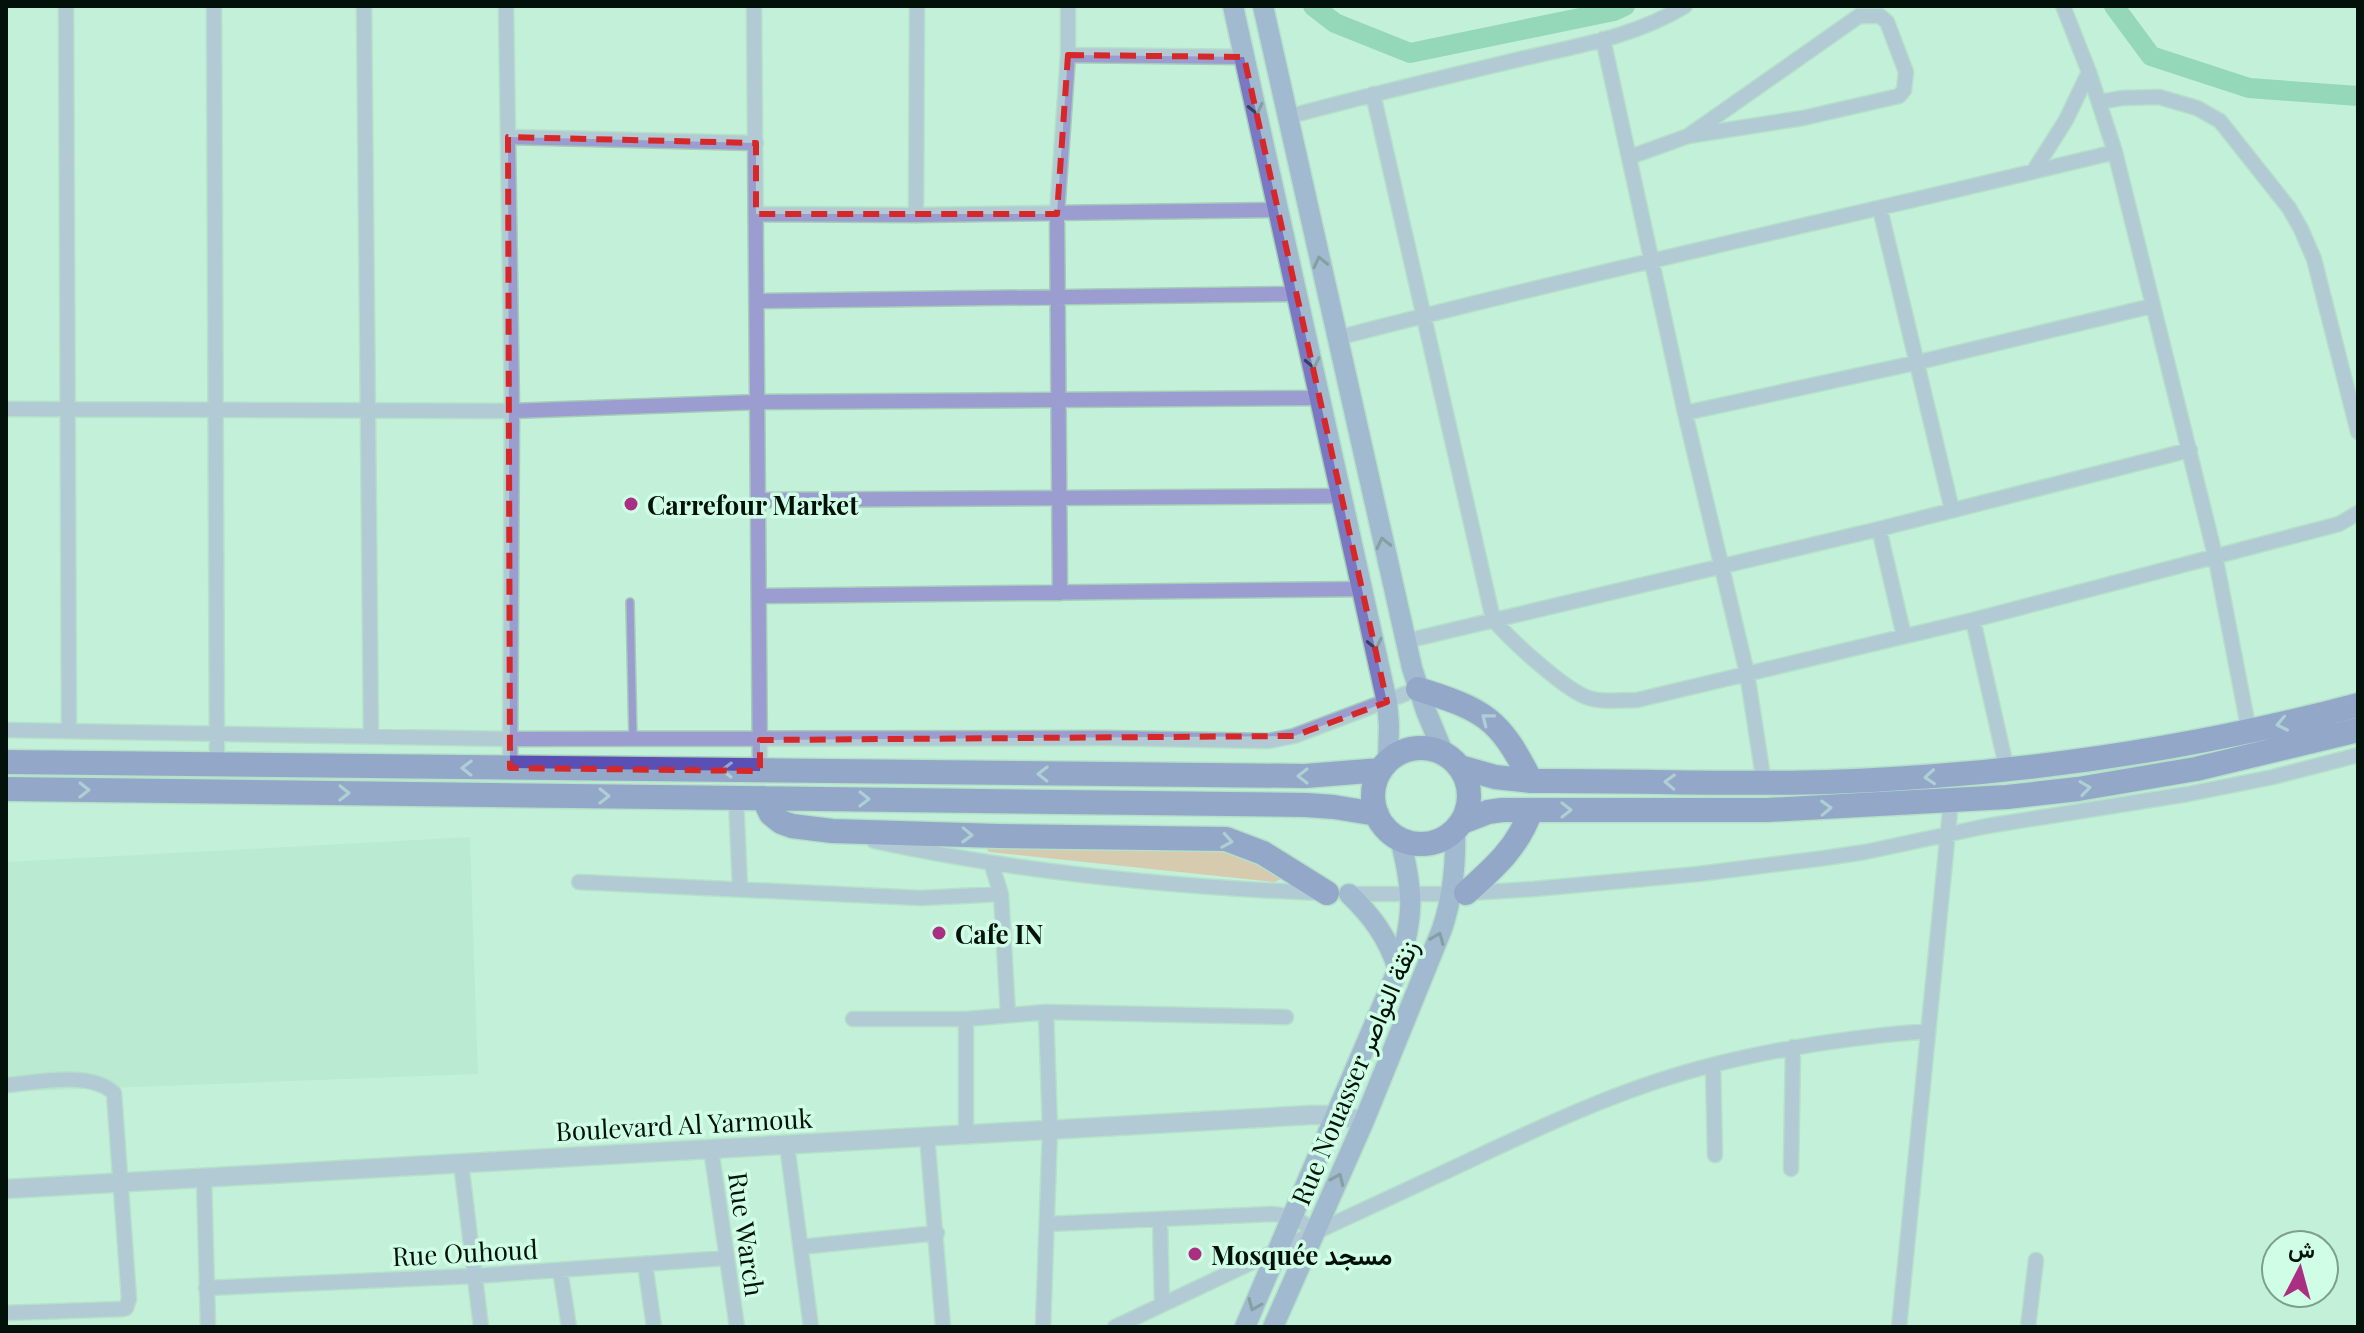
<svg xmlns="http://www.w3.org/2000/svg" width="2364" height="1333" font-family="'Playfair Display',Vazirmatn,serif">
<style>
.built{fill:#b0e5cb}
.green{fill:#ed9e7c}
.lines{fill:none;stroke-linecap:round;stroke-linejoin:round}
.canal{stroke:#5db992;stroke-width:20}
.service-casing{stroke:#a4ccb8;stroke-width:10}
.minor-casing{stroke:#a4ccb8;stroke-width:17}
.tertiary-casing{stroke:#a4ccb8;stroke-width:21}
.secondary-casing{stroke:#a4ccb8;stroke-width:23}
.trunk-casing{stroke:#a4ccb8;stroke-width:27}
.service{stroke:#9b9ccf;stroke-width:7}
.minor{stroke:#9b9ccf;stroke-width:14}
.tertiary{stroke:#9b9ccf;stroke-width:18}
.secondary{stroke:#7a78c3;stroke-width:20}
.trunk{stroke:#5a4fb4;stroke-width:24}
.oneway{stroke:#383f5d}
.oneway2{stroke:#95a6cd}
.marked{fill:none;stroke:#d62828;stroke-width:6;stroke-dasharray:16 10;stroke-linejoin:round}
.poi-dot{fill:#aa2f82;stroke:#d0fde6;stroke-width:3}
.labels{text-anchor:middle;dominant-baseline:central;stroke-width:7;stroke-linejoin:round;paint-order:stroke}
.poi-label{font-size:26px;font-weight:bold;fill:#02110a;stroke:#d0fde6;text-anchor:start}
.street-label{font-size:26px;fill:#02110a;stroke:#d0fde6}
</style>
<rect width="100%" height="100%" fill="#c3f0d9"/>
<!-- built -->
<path class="built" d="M 470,837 L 478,1074 L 6,1092 L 6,862 Z"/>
<!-- green -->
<path class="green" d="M 1113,846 L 1229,848 L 1248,854 L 1282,879 L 1274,882 L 989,852 L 986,848 Z"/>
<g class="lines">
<!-- canal -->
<path class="canal" d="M 1313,6 L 1335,23 L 1410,53 L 1614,11 L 1625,6
M 2114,6 L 2151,56 L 2249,88 L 2358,96"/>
<defs>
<path id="service" d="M 630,602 L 633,740"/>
<path id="minor" d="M 66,6 L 69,731
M 214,6 L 217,765
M 364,6 L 371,735
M 506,6 L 512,411 L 510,768
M 754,6 L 760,771
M 2063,6 L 2089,72 L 2115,152 L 2215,555 L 2249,731
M 1603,39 L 1685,413 L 1747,673 L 1764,783
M 1068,55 L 1244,57
M 1373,94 L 1493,619 C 1510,640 1562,687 1586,697 C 1601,703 1621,700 1637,700 L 1973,620 L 2339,524 L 2358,513
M 2100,102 L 2122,98 L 2159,97 L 2197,108 L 2220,121 L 2289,208 L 2301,229 L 2314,259 L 2358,432
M 1287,117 C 1361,97 1436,79 1512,61 C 1570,47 1633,38 1685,6
M 508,137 L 756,143
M 1630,157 L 1688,136 L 1859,16 L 1880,16 L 1887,22 L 1906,72 L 1904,90 L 1899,96 L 1803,118 L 1688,136
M 2033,172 L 2066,120 L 2089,72
M 1880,209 L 1952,510
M 756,214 L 916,215 L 1279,210
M 916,215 L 917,6
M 757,301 L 1297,294
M 1337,338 C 1595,271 1856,215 2115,152
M 6,409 L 512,411 L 758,402 L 1320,398
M 1685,413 L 1915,363 L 2152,306
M 758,500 L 1342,496
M 1879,529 L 1904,636
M 1060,593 L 1057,214 L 1068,55 L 1068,6
M 759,596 L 1363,589
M 1973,620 L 2007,770
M 1406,641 L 1879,529 L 2190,450
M 6,730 L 509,739 L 1105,738 L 1268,741 L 1294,736 L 1418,689
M 736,798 L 740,888
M 874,841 C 1021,873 1172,887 1322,893
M 991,863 L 1001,894 L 1008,1015
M 579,882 L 921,898 L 1001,894
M 1347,894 L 1452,894 L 1534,889 L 1698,874 L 1825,858 L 1865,852 L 1987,826 L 2188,794 L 2273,777 L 2358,755
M 853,1019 L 966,1019 L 1046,1012 L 1286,1017
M 1713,1065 L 1715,1155
M 6,1085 C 37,1083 90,1070 114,1093 L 129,1299 L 126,1308 L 123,1309 L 6,1313
M 966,1134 L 966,1019
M 927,1136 L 943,1327
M 787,1145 L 811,1327
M 711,1149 L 737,1327
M 461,1163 L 481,1327
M 1791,1169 L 1793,1047
M 204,1178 L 208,1327
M 1160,1219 L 1162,1305
M 1047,1224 L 1272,1214 C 1290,1215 1302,1219 1314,1233
M 800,1247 L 937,1233
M 645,1264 L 654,1327
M 560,1270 L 569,1327
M 206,1288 L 474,1276 L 726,1258
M 1043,1327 L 1050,1129 L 1046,1012
M 1115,1327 C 1220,1277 1326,1227 1432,1178 C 1520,1137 1607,1093 1701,1068 C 1776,1048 1851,1037 1928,1031
M 1899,1327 L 1951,801
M 2028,1327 L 2036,1260"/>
<path id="tertiary" d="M 6,1189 L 1310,1115 L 1336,1115 L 1364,1121"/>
<path id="secondary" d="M 1233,6 L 1387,702 L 1389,725 L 1388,761
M 1263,6 L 1412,668 L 1426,711 L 1443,752
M 1349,894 C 1372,916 1388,938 1398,969
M 1245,1327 L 1398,969 C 1414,916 1414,893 1400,839
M 1273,1327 L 1364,1121 L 1442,929 C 1453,896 1456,866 1455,831"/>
<path id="trunk" d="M 1418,689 C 1484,710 1499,717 1531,781
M1373 796a48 48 0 1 1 96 0a48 48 0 1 1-96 0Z
M 6,762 L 1305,776 L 1381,770
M 1460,767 L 1495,777 L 1531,781 C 1630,780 1728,785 1827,782 C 2006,776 2185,751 2358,705
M 6,789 L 1306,805 L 1334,807 L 1377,814
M 763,798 L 771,814 L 781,822 L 792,826 L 832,831 L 999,836 L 1226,839 L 1263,853 L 1327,893
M 1462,822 L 1488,812 L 1502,810 L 1767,810 L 2007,797 L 2078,789 L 2196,769 L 2358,730
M 1466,893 C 1494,868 1519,846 1531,810"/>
</defs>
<!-- service casing -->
<use href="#service" class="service-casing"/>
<!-- minor casing -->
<use href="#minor" class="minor-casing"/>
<!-- tertiary casing -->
<use href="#tertiary" class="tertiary-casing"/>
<!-- secondary casing -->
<use href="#secondary" class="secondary-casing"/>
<!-- trunk casing -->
<use href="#trunk" class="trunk-casing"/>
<!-- service -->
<use href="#service" class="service"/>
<!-- minor -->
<use href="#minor" class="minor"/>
<!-- tertiary -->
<use href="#tertiary" class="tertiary"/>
<!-- secondary -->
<use href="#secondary" class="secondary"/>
<!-- trunk -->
<use href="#trunk" class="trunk"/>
</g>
<!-- one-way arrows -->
<defs><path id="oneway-chevron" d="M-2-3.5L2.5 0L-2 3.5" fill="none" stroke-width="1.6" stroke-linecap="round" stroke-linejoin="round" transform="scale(2)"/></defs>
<g class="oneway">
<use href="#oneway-chevron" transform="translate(1256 109) rotate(77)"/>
<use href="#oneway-chevron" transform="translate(1320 262) rotate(-103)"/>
<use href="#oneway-chevron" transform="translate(1313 363) rotate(78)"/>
<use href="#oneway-chevron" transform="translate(1383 543) rotate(-103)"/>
<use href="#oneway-chevron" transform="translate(1375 644) rotate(77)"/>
<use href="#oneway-chevron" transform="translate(1438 938) rotate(-68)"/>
<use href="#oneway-chevron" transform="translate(1338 1179) rotate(-66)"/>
<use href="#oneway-chevron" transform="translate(1254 1305) rotate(113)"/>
</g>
<g class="oneway2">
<use href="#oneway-chevron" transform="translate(1487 719) rotate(-142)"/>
<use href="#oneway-chevron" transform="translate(2282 724) rotate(168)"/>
<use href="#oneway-chevron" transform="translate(467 768) rotate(-179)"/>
<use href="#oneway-chevron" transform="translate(727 770) rotate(-179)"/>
<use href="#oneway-chevron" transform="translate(1043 774) rotate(-179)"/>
<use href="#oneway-chevron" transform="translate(1303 776) rotate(180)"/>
<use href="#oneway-chevron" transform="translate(1930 777) rotate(176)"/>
<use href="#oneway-chevron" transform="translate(1670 782) rotate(-178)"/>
<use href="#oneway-chevron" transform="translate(2085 788) rotate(-8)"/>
<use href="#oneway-chevron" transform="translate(84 790) rotate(1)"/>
<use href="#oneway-chevron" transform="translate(344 793) rotate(1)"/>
<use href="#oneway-chevron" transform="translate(604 796) rotate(1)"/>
<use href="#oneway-chevron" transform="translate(864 799) rotate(1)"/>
<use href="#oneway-chevron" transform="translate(1826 808) rotate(-2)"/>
<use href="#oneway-chevron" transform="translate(1566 810)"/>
<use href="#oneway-chevron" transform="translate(967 835) rotate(2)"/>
<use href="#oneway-chevron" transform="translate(1227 841) rotate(10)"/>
</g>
<!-- marked area -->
<path d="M0 0H2364V1333H0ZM 1068,55 L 1244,57 L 1387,702 L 1294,736 L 760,740 L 760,771 L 510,768 L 508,137 L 756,143 L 756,214 L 1057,214 Z" fill="#c3f0d9" fill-opacity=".55" fill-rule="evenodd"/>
<path class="marked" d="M 1068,55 L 1244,57 L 1387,702 L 1294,736 L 760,740 L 760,771 L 510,768 L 508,137 L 756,143 L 756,214 L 1057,214 Z"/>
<!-- markers -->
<g class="poi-dot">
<circle cx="631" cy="504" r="8"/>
<circle cx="939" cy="933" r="8"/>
<circle cx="1195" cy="1254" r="8"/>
</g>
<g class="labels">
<!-- poi labels -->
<g class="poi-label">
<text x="647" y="504">Carrefour Market</text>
<text x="955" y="933">Cafe IN</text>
<text x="1211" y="1254">Mosquée مسجد</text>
</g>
<!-- street labels -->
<g class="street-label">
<text transform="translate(1354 1072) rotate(-67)">Rue Nouasser زنقة النواصر</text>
<text transform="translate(684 1124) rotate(-3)">Boulevard Al Yarmouk</text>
<text transform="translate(747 1234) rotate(82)">Rue Warch</text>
<text transform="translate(465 1252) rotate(-3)">Rue Ouhoud</text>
</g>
</g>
<!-- border -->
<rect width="2364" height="1333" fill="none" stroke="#02110a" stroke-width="16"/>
<!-- north arrow -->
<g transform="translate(2300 1269) rotate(6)"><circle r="38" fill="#d0fde6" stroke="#7e9f8e" stroke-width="2"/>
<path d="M0-6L14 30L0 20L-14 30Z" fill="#aa2f82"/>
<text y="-12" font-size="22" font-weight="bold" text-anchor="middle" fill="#02110a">ش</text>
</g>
</svg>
